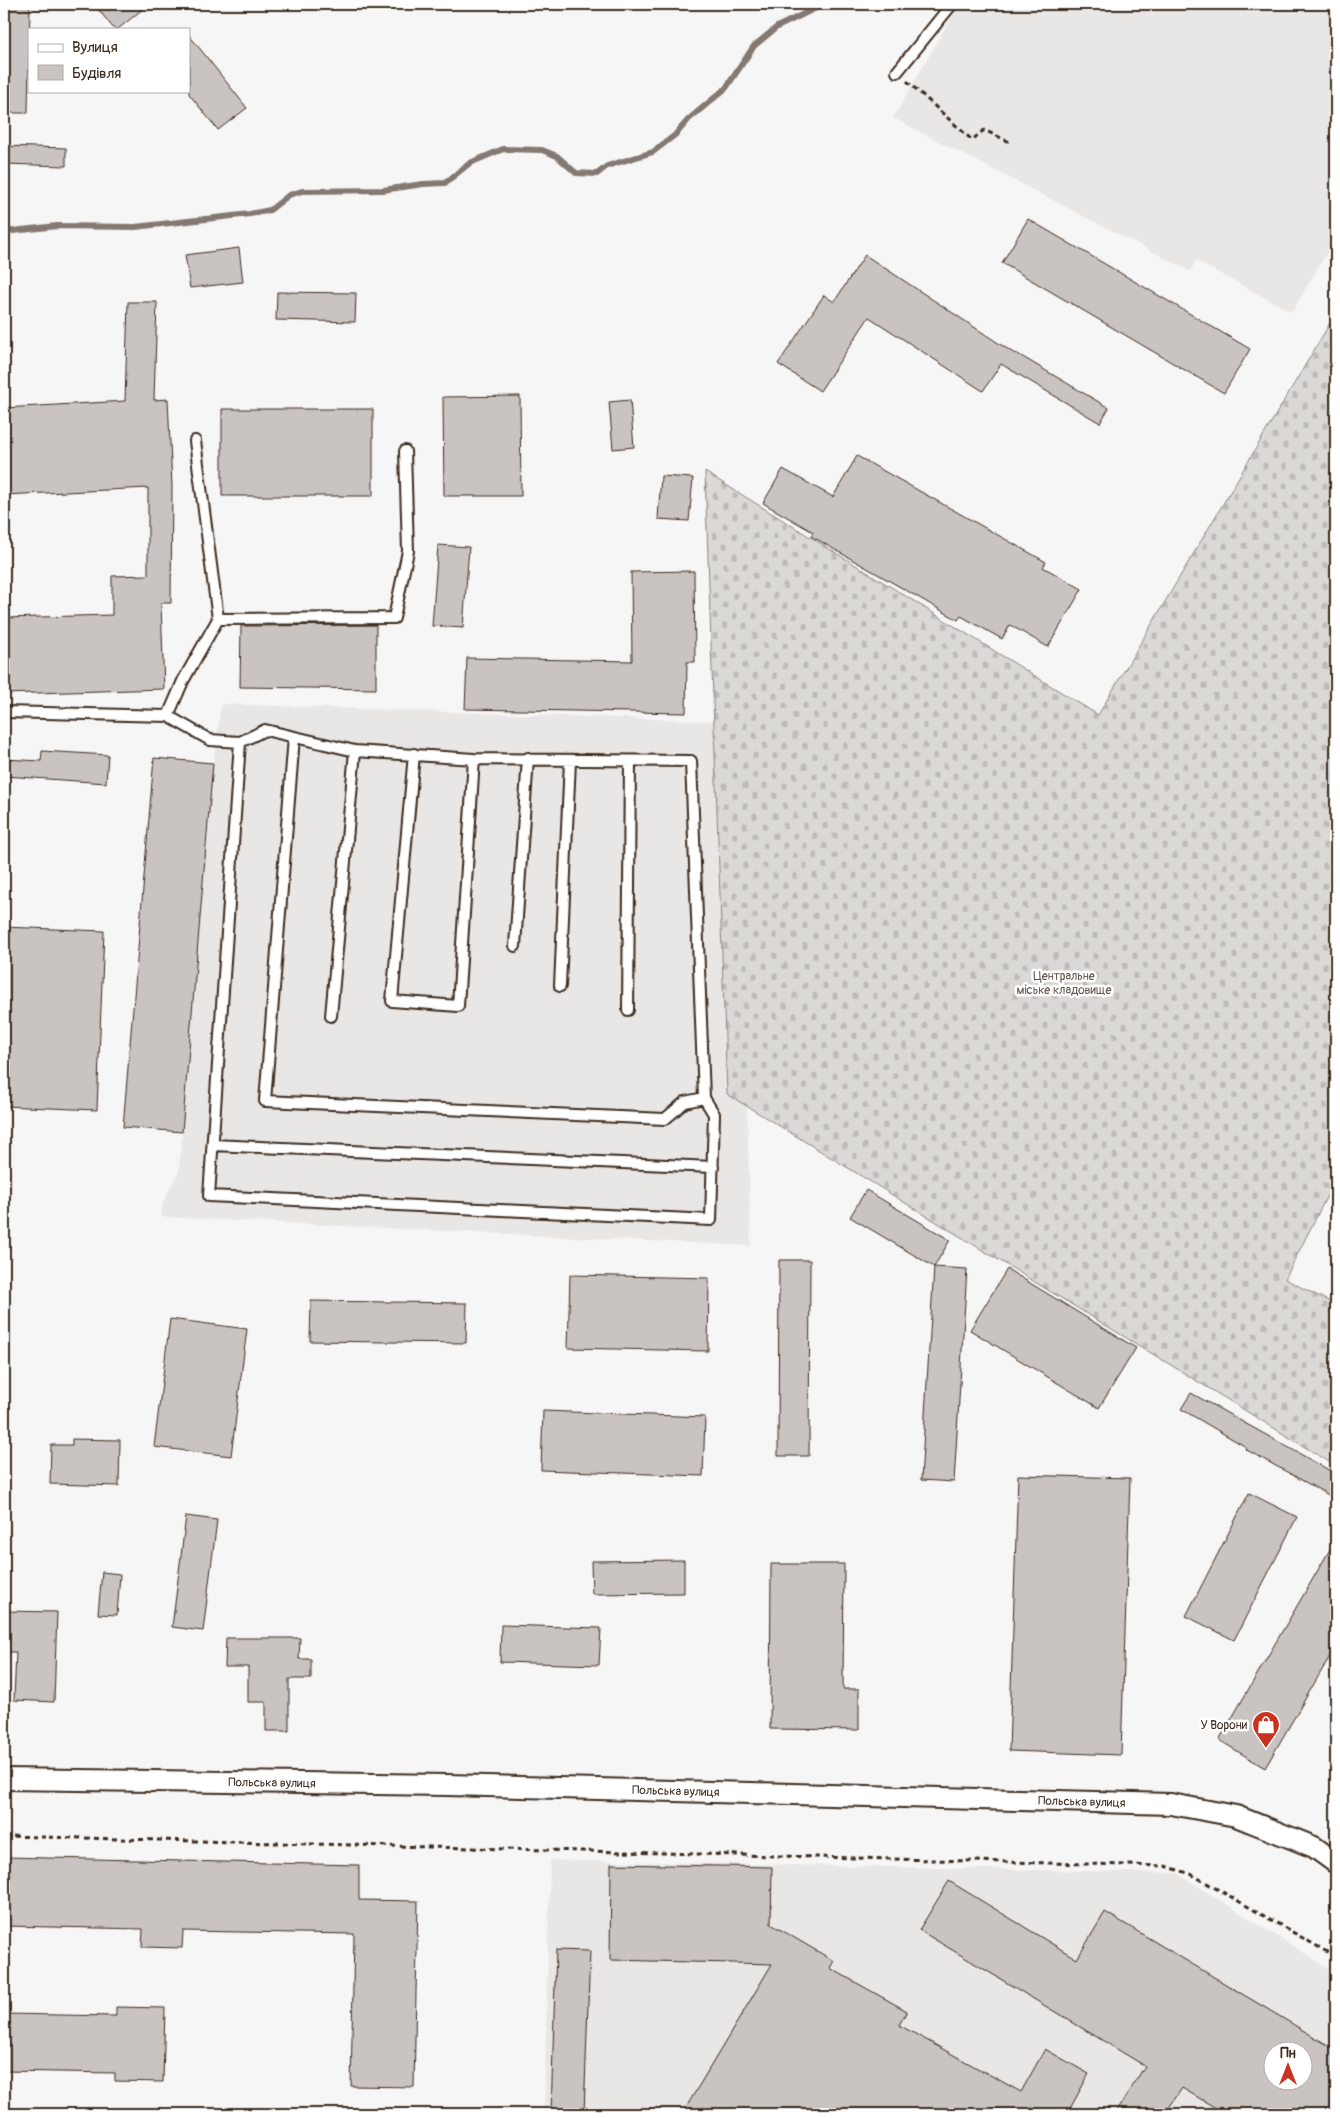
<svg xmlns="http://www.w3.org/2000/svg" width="1340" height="2118" font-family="Pangolin,sans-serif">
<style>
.built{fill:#e9e7e6;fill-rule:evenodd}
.cemetery{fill:url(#cemetery-stones);stroke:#8b827a}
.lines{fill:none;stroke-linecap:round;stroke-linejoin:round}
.stream{stroke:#847972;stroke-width:6}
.building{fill:#c9c3c1;stroke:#3b2a1e;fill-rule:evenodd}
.service-casing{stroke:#3b2a1e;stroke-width:14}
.minor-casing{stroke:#3b2a1e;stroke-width:24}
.path{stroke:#3b2a1e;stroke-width:3;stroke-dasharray:5 4;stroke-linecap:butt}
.service{stroke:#fff;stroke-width:10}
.minor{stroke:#fff;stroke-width:20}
.labels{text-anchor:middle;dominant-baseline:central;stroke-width:5;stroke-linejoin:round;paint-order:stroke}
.park-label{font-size:12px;fill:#63564c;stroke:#fff}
.poi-label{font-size:12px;fill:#3b2a1e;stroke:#fff;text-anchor:end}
.street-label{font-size:12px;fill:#3b2a1e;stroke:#fff}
</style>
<defs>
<pattern id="cemetery-stones" width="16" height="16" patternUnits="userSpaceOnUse" patternTransform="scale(1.25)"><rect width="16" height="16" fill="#dbd9d6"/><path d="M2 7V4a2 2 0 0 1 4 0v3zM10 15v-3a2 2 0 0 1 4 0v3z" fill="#bdbab7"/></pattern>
</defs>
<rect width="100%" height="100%" fill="#f7f6f6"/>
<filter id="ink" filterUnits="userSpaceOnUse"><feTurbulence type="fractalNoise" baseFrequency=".02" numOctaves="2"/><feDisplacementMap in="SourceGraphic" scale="10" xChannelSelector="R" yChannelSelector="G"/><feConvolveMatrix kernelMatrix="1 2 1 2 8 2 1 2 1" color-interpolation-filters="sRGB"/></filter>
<g filter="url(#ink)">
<!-- built -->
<path class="built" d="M 959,4 L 1336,4 L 1336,237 L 1292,312 L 1196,261 L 1190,271 L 893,118 Z
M 221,704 L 714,721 L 727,1094 L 747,1106 L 751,1246 L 161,1217 L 163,1202 L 179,1171 L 213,763 Z
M 550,1860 L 1177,1873 L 1336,1973 L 1336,2114 L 544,2114 ZM 1272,2050 L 1302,2050 L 1302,2080 L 1272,2080 Z"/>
<!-- cemetery -->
<path class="cemetery" d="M 1336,313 L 1336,1178 L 1285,1279 L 1336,1305 L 1336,1466 L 727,1094 L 705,472 L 1098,715 Z"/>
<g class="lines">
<!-- stream -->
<path class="stream" d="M 4,232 L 57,226 L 135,227 L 250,214 L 270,210 L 289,195 L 302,191 L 383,190 L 423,184 L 445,183 L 470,163 L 503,149 L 542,150 L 557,156 L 576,173 L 597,174 L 607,166 L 653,152 L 675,135 L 689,119 L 726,88 L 754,46 L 777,27 L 824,4"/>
</g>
<!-- building -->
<path class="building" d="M 4,4 L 30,4 L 28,113 L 4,113 Z
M 94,4 L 149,4 L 118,29 L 114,29 Z
M 189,35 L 247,108 L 218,130 L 189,94 Z
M 4,146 L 66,148 L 66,166 L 4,164 Z
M 1028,219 L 1250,349 L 1224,393 L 1002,263 Z
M 239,248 L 243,282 L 190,288 L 185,255 Z
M 865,255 L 1015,354 L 1016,353 L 1109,408 L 1100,423 L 1001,364 L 983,391 L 869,317 L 820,391 L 778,364 L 824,295 L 834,302 Z
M 277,292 L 356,293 L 355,322 L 276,320 Z
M 128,302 L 157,302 L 154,400 L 168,399 L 172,486 L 171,603 L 161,603 L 164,689 L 4,694 L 4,618 L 112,615 L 112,576 L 148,575 L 148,488 L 4,495 L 4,408 L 125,401 Z
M 520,396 L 521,496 L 444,496 L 443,397 Z
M 630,400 L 634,447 L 613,449 L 609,402 Z
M 222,409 L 373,409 L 373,496 L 222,496 Z
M 857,456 L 1046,562 L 1043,567 L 1082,589 L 1048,647 L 1010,625 L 1002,639 L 961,616 L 958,620 L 811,536 L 813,532 L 763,503 L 783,469 L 833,497 Z
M 661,476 L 693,478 L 689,521 L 658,519 Z
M 438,545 L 469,547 L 463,628 L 432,626 Z
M 694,571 L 695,662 L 687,662 L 686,713 L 465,709 L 467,658 L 632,661 L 631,572 Z
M 376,625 L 376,689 L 240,687 L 241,626 Z
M 42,751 L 108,755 L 106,783 L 4,776 L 4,759 L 41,761 Z
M 154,758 L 213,763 L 182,1132 L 123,1127 Z
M 4,927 L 104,931 L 97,1110 L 4,1106 Z
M 866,1190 L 950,1240 L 934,1267 L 850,1217 Z
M 779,1260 L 810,1260 L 809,1456 L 778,1456 Z
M 934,1267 L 967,1269 L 954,1482 L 921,1480 Z
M 1007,1269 L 1136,1348 L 1099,1408 L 970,1330 Z
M 570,1275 L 709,1278 L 708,1351 L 568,1348 Z
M 311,1301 L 467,1303 L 466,1343 L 310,1341 Z
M 170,1319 L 247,1329 L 231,1456 L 154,1447 Z
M 1191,1393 L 1336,1474 L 1336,1499 L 1245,1449 L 1246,1447 L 1181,1409 Z
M 543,1411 L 705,1417 L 703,1476 L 541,1470 Z
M 72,1439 L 120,1440 L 119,1486 L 50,1484 L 51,1445 L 72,1445 Z
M 1018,1475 L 1130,1478 L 1121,1755 L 1009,1751 Z
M 1249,1493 L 1297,1517 L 1234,1640 L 1186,1616 Z
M 186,1516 L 217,1520 L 203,1631 L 172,1627 Z
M 1336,1539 L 1336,1646 L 1265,1768 L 1219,1740 Z
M 684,1560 L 684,1593 L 592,1594 L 591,1561 Z
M 771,1564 L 844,1564 L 843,1689 L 859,1689 L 859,1730 L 770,1729 Z
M 102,1572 L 120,1574 L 117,1615 L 98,1614 Z
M 4,1611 L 57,1612 L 54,1702 L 14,1700 L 16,1652 L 4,1652 Z
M 501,1625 L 601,1628 L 599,1665 L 500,1662 Z
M 226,1638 L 300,1638 L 299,1659 L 311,1659 L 311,1679 L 289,1679 L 289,1731 L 266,1731 L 266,1702 L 248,1702 L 248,1667 L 225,1667 Z
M 4,1857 L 359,1865 L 359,1900 L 418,1901 L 414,2087 L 351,2086 L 354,1934 L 183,1931 L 182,1948 L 142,1947 L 143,1929 L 4,1926 Z
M 611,1864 L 772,1867 L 771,1924 L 834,1961 L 830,1968 L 907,2011 L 899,2025 L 1021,2092 L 1045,2049 L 1089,2074 L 1067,2114 L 682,2114 L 772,1964 L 610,1960 Z
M 949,1881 L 1077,1959 L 1105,1912 L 1336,2050 L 1336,2114 L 1226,2114 L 1182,2088 L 1165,2114 L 1115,2114 L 1145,2066 L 919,1930 ZM 1272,2050 L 1302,2050 L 1302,2080 L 1272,2080 Z
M 556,1950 L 590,1951 L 584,2114 L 551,2114 Z
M 116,2007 L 165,2008 L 163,2082 L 115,2081 L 115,2073 L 4,2071 L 4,2014 L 116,2016 Z"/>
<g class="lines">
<defs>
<path id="service" d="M 897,72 L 952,4
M 218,619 L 394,618 L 408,551 L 405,451
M 4,712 L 168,716 L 210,740 L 240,742 L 265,730 L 355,751 L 474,759 L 691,761 L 704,1098 L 714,1114 L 711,1220 L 209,1196 L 240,742
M 168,716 L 183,681 L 218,619 L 195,441
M 294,737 L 265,1101 L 665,1119 L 685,1102 L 704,1098
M 414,754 L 392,1001 L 458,1006 L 474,759
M 515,946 L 528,758
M 560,986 L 570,760
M 628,1010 L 630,761
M 331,1016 L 355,751
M 213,1145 L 713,1167"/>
<g id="minor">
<path id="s1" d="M 4,1779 L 447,1785 L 1171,1804 L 1236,1816 L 1314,1847 L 1336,1863"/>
</g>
</defs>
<!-- service casing -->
<use href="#service" class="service-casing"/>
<!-- minor casing -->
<use href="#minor" class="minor-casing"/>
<!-- path -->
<path class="path" d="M 907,81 L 972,140 L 984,130 L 1012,143
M 4,1836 L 1165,1866 L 1191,1874 L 1336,1957"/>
<!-- service -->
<use href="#service" class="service"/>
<!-- minor -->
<use href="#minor" class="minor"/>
</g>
</g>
<!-- icons -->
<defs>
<symbol id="shop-pin" viewBox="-11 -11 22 30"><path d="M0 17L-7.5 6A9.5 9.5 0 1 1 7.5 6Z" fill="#c8321e" stroke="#fff"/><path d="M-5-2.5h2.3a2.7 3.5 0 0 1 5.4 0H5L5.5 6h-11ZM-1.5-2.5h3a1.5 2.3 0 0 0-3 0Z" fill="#fff"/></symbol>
</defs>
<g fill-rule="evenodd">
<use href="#shop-pin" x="1250" y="1709" width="32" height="43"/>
</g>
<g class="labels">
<!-- park labels -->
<g class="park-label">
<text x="1064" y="976">Центральне<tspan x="1064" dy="14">міське кладовище</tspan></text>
</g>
<!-- poi labels -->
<g class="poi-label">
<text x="1247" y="1725">У Ворони</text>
</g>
<!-- street labels -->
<g class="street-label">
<text stroke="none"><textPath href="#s1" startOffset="268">Польська вулиця</textPath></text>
<text stroke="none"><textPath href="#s1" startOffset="672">Польська вулиця</textPath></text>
<text stroke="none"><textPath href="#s1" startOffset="1078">Польська вулиця</textPath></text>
</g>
</g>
<!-- margin -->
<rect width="1340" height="2118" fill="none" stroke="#fff" stroke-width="20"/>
<rect x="10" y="10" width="1320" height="2098" fill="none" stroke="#3b2a1e" stroke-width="2" filter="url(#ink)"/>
<!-- legend -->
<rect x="28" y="28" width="162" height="65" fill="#ffffff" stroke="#b1aaa5"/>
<rect x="38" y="44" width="25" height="8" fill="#ffffff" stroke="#b1aaa5"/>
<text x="72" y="52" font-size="15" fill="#3b2a1e">Вулиця</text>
<rect x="38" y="65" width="25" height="15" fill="#c9c3c1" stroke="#b1aaa5"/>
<text x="72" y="78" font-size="15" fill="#3b2a1e">Будівля</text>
<!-- north arrow -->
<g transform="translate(1288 2066)"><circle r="24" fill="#ffffff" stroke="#b1aaa5"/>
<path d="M0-4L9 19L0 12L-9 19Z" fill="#c8321e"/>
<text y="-8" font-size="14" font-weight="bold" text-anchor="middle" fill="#3b2a1e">Пн</text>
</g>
</svg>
